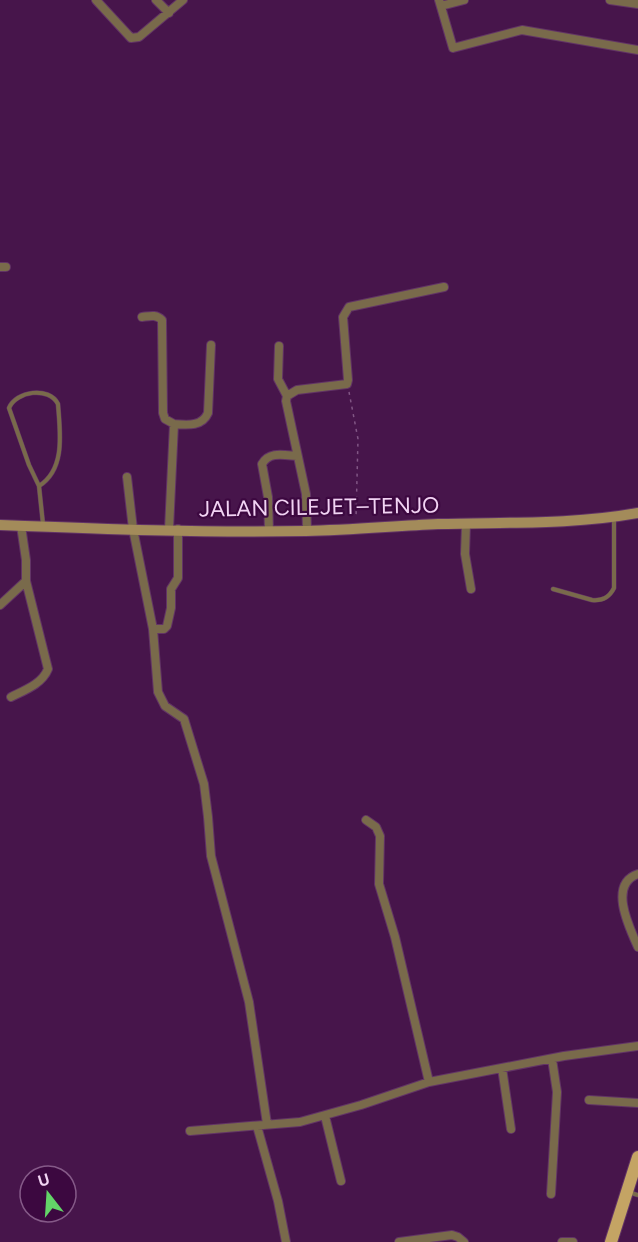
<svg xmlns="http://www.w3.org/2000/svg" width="638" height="1242" font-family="Figtree,sans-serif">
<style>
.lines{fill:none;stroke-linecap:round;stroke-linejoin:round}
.service-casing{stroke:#623466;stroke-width:5}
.minor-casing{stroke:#623466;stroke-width:10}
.secondary-casing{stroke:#623466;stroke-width:12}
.primary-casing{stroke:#623466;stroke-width:14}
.path{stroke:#815685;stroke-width:1.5;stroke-dasharray:3 4.5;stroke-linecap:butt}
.service{stroke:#796a4b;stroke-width:4}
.minor{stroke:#796a4b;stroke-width:8}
.secondary{stroke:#a38b5a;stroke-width:10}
.primary{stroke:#c4a464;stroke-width:12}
.labels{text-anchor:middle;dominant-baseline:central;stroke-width:4.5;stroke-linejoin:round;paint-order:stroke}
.street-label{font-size:22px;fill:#f2d4f4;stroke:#3c0840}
</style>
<rect width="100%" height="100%" fill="#47154b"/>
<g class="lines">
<defs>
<path id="service" d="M 39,486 C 66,469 60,432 58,404 C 49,386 16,391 9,408 L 29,465 L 39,486 L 43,524
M 553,589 L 592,600 C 602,601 609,598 614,588 L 614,518
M 628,1192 L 638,1195"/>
<path id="minor" d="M 96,0 L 131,38 L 139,37 L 183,0
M 156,0 L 169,13
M 439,0 L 453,48 L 522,30 L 638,50
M 610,0 L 638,4
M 441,6 L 464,0
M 0,267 L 6,267
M 142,317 C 150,316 156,314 162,320 L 163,413 L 165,419 L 174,424
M 279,346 L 278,379 L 287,396
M 127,477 L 133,529 L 153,629
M 466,524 L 465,554 L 471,589
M 169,529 L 174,424 C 187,425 202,427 208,413 L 211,345
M 178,529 L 178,578 L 171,589 L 171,608 L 167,626 L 164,629 L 153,629 L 158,692 L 165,706 L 184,719 L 204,784 L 208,817 L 211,856 L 249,1002 L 267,1124
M 269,531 L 268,497 L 262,464 C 269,451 284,455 297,456
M 307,531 L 306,494 L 286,401 L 287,396 L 297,390 L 347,384 L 348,380 L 343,317 L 349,307 L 444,287
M 0,605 L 26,581
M 11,697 C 25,690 42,684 48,669 L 26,581 L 26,560 L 21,526
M 366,820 L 376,827 L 380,836 L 379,884 L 395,937 L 429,1082
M 638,874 C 608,884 629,927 638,947
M 502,1068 L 511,1129
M 589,1100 L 638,1103
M 325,1116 L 341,1181
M 257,1126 L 278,1201 L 286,1242
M 190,1131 L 300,1122 L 361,1105 L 429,1082 L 564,1056 L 638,1046
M 551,1194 L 557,1092 L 552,1059
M 399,1242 L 452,1235 L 458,1237 L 464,1242
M 562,1242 L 573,1242"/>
<path id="secondary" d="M 0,525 C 102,529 204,533 306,531 C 350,530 394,526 438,524 C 505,522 572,525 638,513"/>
<path id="primary" d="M 611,1242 L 638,1157"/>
</defs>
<!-- service casing -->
<use href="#service" class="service-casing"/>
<!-- minor casing -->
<use href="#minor" class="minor-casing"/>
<!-- secondary casing -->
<use href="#secondary" class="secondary-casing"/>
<!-- primary casing -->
<use href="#primary" class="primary-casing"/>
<!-- path -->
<path class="path" d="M 349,392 L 358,439 L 356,518"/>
<!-- service -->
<use href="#service" class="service"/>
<!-- minor -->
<use href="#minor" class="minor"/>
<!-- secondary -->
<use href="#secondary" class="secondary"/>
<!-- primary -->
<use href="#primary" class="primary"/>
</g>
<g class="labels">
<!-- street labels -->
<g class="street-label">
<text transform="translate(319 507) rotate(-1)">JALAN CILEJET–TENJO</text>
</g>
</g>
<!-- north arrow -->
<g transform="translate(48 1194) rotate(343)"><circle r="28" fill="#3c0840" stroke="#855a88" stroke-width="1.5"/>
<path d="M0-4.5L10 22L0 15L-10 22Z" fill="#63d468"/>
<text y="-9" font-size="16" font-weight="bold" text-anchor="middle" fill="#f2d4f4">U</text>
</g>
</svg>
